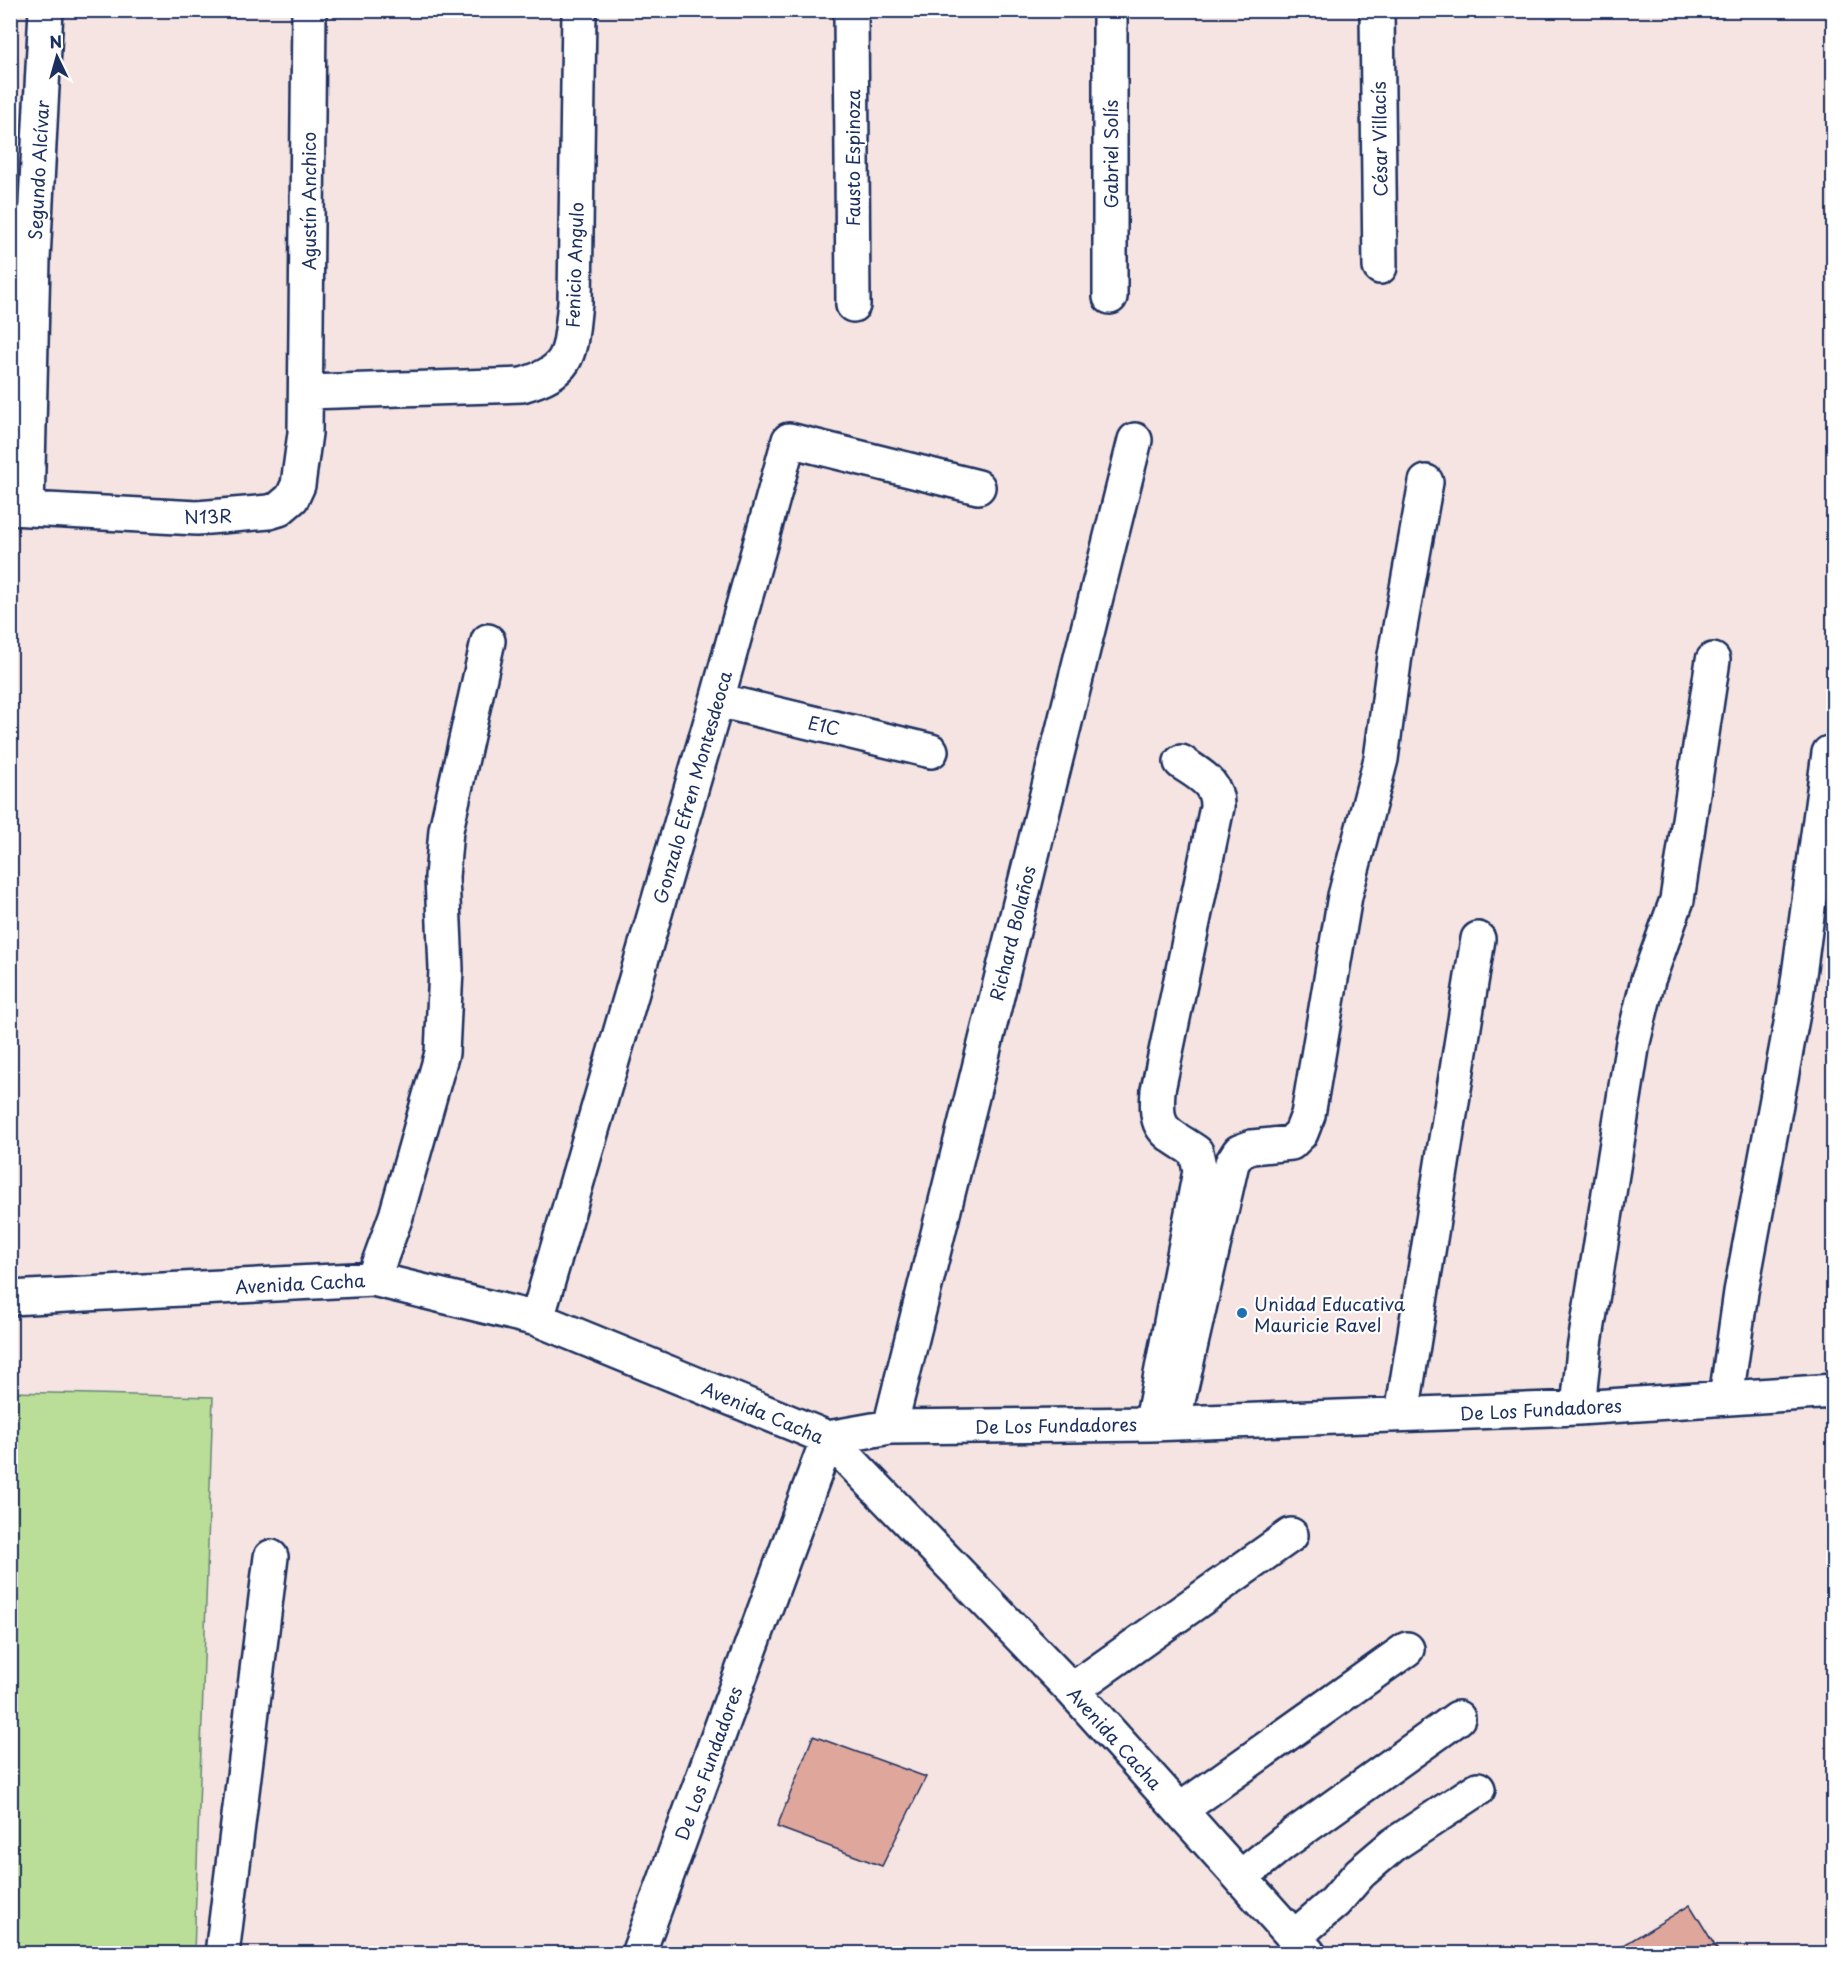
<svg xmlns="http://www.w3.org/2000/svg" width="1844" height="1964" font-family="'Playpen Sans',sans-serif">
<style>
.green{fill:#badd97;stroke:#6a867a;stroke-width:1.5}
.building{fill:#dfa69c;stroke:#1b2f5e;stroke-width:1.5}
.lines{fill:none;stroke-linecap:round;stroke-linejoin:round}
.minor-casing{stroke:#1b2f5e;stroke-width:38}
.minor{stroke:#fff;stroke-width:33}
.poi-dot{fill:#1f6fb2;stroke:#fff;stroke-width:2}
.labels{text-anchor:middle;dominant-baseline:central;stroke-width:4.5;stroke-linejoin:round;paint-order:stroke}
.street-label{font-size:18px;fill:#1b2f5e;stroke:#fff}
.poi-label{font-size:18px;fill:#1b2f5e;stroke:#fff;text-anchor:start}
</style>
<rect width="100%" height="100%" fill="#f5e4e1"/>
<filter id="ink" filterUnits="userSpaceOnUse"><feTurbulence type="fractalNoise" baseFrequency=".0167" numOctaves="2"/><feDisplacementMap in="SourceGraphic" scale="12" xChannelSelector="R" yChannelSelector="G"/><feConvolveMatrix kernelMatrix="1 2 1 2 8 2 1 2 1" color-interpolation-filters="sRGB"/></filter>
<g filter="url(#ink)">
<!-- green -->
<path class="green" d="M 11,1392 L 213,1397 L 194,1953 L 11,1953 Z"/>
<!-- building -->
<path class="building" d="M 813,1736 L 926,1777 L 882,1866 L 777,1827 Z
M 1690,1905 L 1720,1954 L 1609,1954 Z"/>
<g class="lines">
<defs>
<path id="minor" d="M 851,10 L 853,305
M 1110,10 L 1110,297
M 1377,10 L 1380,267
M 307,392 L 522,385 C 574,370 569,352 575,303 L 579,10
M 10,508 L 197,518 L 269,512 L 279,509 L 292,498 L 298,485 L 305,433 L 309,10
M 27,509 L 33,259 L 46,10
M 717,700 L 931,751
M 373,1279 L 396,1216 L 442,1053 L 446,969 L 442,877 L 446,830 L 488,641
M 10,1298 L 373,1279 L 537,1319 L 828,1438 L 1072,1690 L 1309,1954
M 537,1319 L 717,700 L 789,440 L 978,487
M 1726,1398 L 1741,1292 L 1796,997 L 1829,753
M 1578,1408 L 1584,1350 L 1633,1042 L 1648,980 L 1677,900 L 1713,660
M 1154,1411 L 1200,1171 L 1196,1152 C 1163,1130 1155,1132 1158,1090 L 1217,807 C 1218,782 1199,775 1181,762
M 1402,1414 L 1478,939
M 1173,1423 L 1232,1163 L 1239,1152 L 1252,1147 L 1291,1143 L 1301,1133 L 1308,1115 L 1345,896 L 1381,759 L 1395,655 L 1426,482
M 890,1427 L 1135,440
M 1072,1690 L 1291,1535
M 1180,1810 L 1407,1649
M 1242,1876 L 1283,1843 L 1458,1718
M 1294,1937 L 1335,1902 L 1360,1873 L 1393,1845 L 1478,1789
M 222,1954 L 271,1557
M 638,1954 L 828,1438 L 890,1427 L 1151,1424 L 1578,1408 L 1834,1391"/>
</defs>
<!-- minor casing -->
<use href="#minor" class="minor-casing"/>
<!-- minor -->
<use href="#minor" class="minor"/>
</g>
</g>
<!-- markers -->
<circle class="poi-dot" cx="1242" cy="1313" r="6"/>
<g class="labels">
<!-- street labels -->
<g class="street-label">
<text transform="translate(1379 139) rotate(-91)">César Villacís</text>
<text transform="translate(1110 154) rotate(-90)">Gabriel Solís</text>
<text transform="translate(852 158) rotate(-90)">Fausto Espinoza</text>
<text transform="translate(38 170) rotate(-87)">Segundo Alcívar</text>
<text transform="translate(308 201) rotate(-90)">Agustín Anchico</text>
<text transform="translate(574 265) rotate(-88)">Fenicio Angulo</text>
<text transform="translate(208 516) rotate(-2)">N13R</text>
<text transform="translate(824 725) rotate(13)">E1C</text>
<text transform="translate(692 787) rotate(-74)">Gonzalo Efren Montesdeoca</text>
<text transform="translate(1012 933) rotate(-76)">Richard Bolaños</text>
<text transform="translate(300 1283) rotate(-3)">Avenida Cacha</text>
<text transform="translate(1541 1409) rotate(-3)">De Los Fundadores</text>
<text transform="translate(763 1412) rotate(23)">Avenida Cacha</text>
<text transform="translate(1056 1425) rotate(-1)">De Los Fundadores</text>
<text transform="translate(1115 1738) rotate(48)">Avenida Cacha</text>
<text transform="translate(708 1763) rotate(-70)">De Los Fundadores</text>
</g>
<!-- poi labels -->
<g class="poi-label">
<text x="1254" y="1303">Unidad Educativa<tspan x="1254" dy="21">Mauricie Ravel</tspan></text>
</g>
</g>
<!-- margin -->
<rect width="1844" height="1964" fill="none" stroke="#fff" stroke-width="36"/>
<rect x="18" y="18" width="1808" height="1928" fill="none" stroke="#1b2f5e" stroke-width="2" filter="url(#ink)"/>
<!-- north arrow -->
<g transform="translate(57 57) rotate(355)" stroke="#ffffff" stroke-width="4.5" paint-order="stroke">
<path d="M0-4.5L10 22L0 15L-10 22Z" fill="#1b2f5e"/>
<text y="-9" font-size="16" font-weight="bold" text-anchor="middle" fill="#1b2f5e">N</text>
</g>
</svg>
